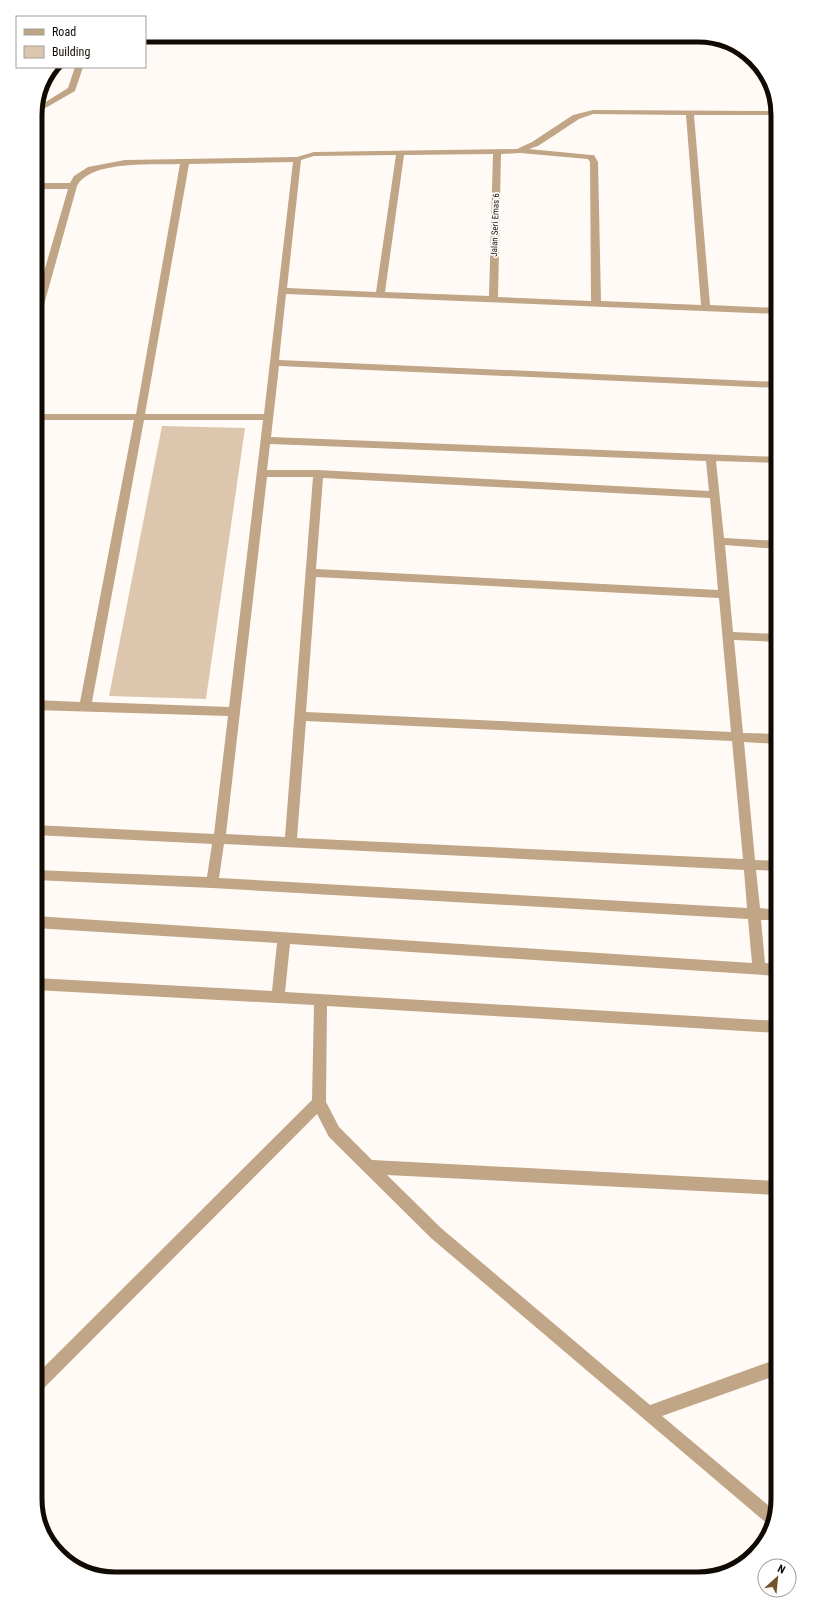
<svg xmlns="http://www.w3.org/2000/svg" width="813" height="1614" font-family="'Roboto Condensed',sans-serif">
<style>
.building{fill:#dcc7ae}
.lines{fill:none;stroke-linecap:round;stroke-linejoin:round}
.minor{fill:#c0a586;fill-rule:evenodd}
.labels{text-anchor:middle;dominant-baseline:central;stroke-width:3.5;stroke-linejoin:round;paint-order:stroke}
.far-street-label{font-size:9px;fill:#110a03;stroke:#fff}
.rim{fill:none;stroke:#110a03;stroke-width:5}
</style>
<rect width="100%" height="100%" fill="#fffaf5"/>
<!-- building -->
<path class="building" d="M 162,426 L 245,428 L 206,699 L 109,696 Z"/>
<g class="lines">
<!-- minor -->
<path class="minor" d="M 75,67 L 83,67 L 75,91 L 35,114 L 36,108 L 68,88 Z
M 593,110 L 777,111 L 778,115 L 694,115 L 710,305 L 778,308 L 778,314 L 286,294 L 279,360 L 778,382 L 778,388 L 279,366 L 271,437 L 778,457 L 778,463 L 716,461 L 724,538 L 778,541 L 778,549 L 725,545 L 733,632 L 778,634 L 778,642 L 734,640 L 743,733 L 778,734 L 778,744 L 744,742 L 755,860 L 778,861 L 778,871 L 756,870 L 760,908 L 778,910 L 778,920 L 761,920 L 765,963 L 778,964 L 778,976 L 290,944 L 285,992 L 778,1021 L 778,1033 L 327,1006 L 326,1102 L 339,1127 L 372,1160 L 778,1181 L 778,1195 L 387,1175 L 441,1228 L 650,1405 L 769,1362 L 778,1362 L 778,1378 L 769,1378 L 662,1416 L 775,1511 L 770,1526 L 431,1238 L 329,1137 L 317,1114 L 40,1392 L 35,1395 L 35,1376 L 312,1100 L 314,1005 L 35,990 L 35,978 L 272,991 L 277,943 L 35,928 L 35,916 L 752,963 L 748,919 L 212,888 L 35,880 L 35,870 L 207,877 L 212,844 L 35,835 L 35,825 L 214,834 L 228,716 L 35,710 L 35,700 L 80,702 L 134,420 L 35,420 L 35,414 L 136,414 L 180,164 C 155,165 90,160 77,186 L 40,319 L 35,322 L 35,303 L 68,189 L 35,189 L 35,183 L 70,183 L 74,176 L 88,167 L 125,160 L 297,157 L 314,152 L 517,149 L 532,142 L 573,115 ZM 593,114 L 686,115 L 701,305 L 601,301 L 598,162 L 594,155 L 591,155 L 529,149 L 538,146 L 579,119 ZM 520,153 L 588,159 L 590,162 L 591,301 L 498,297 L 501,154 ZM 493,154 L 489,296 L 385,292 L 404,155 ZM 396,155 L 376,292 L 287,288 L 301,160 L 314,156 ZM 293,162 L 264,414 L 145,414 L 189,164 ZM 144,420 L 263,420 L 229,707 L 92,702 ZM 270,444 L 706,461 L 709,491 L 318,470 L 267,470 ZM 267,477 L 313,477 L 285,837 L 226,834 ZM 323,478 L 710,498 L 718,590 L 316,569 ZM 316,577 L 719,598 L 731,732 L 306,712 ZM 306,721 L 732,741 L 743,859 L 297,838 ZM 224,844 L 744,870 L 747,908 L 219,878 Z"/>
</g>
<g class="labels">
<!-- far-street labels -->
<g class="far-street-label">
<text transform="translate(495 225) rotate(-88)">Jalan Seri Emas 6</text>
</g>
</g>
<!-- crop -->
<path d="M0 0H813V1614H0ZM115 42H698A73 73 0 0 1 771 115V1499A73 73 0 0 1 698 1572H115A73 73 0 0 1 42 1499V115A73 73 0 0 1 115 42Z" fill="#fff" fill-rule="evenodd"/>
<path class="rim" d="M115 42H698A73 73 0 0 1 771 115V1499A73 73 0 0 1 698 1572H115A73 73 0 0 1 42 1499V115A73 73 0 0 1 115 42Z"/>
<!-- legend -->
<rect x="16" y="16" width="130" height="52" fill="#ffffff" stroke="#a09d9a"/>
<rect x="24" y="29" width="20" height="6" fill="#c0a586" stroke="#a09d9a"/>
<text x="52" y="36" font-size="12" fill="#110a03">Road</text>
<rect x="24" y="46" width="20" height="12" fill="#dcc7ae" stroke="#a09d9a"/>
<text x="52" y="56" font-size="12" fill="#110a03">Building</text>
<!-- north arrow -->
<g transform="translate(777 1578) rotate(27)"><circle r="19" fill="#ffffff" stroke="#a09d9a"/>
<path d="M0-3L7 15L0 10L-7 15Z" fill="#74542a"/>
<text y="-6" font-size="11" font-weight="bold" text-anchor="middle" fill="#110a03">N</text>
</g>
</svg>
